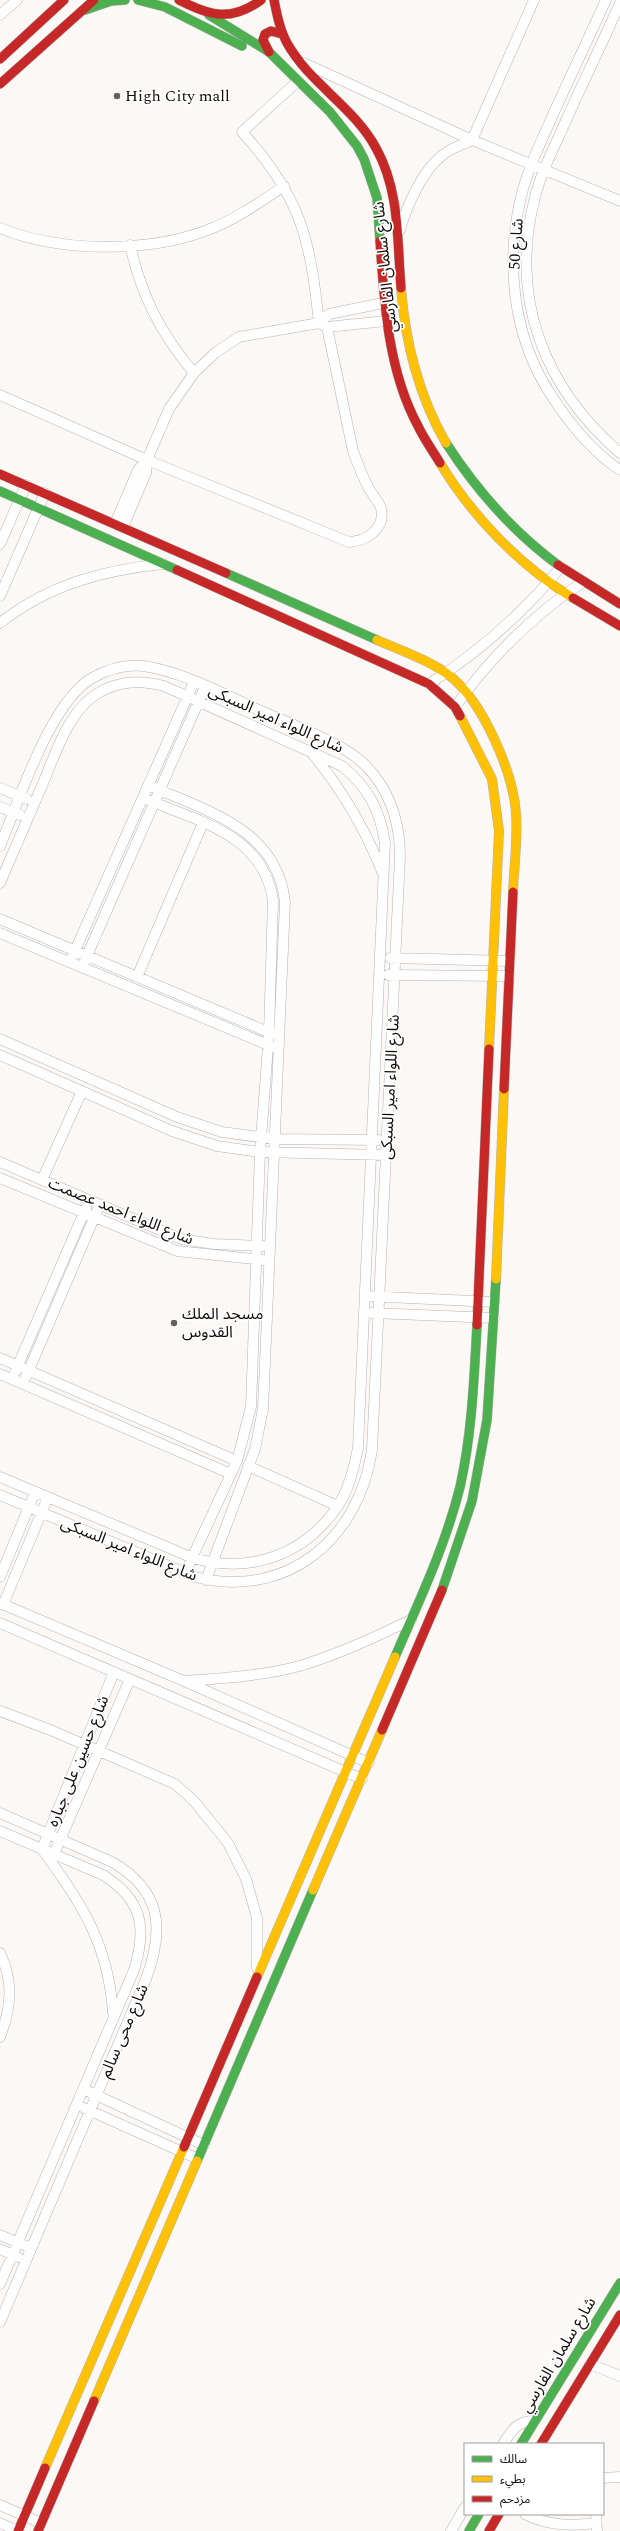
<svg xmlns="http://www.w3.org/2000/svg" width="620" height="2531" font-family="Spectral,'Noto Sans Arabic',serif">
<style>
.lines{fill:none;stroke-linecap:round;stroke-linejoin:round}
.street-casing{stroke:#b7b3b1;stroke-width:11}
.fast-casing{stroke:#b7b3b1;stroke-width:10}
.slow-casing{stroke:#b7b3b1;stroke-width:10}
.jam-casing{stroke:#b7b3b1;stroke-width:10}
.street{stroke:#fefefe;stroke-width:10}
.fast{stroke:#4caf50;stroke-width:9}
.slow{stroke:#ffc107;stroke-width:9}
.jam{stroke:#c62828;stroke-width:9}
.poi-dot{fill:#645f5d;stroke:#fff;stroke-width:1.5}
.labels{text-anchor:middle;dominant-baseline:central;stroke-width:3.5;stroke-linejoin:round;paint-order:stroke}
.poi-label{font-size:16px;fill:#120c0a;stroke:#fff;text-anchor:start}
.street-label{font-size:16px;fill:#120c0a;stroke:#fff}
</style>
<rect width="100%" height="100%" fill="#fbf8f6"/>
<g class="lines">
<defs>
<path id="street" d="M 606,0 C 589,37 572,73 555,110 C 543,138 528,167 521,197 C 505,264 513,337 551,395 C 569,423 591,451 620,470
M 620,3 C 603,41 585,79 568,116 C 556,144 541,171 534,201 C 510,300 544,387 620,453
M 0,15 L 17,0
M 304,63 L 472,140 L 620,201
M 0,228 C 59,252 145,253 205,231 C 233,221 259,203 284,186
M 400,230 C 407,205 424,166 447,152 C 454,147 464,144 472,140 L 534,0
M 130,245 C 141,295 161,334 194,373
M 383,303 L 329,314 L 319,323 L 327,327 L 386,321
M 0,395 L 147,460 L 349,542 C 366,541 386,529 381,508 C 379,502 373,495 369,489 C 363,477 358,465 353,451 L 327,327
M 115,524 L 138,470 L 147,460
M 123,527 L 146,473 L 147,460 L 169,409 L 194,373 L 215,353 L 239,337 L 319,323 C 310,238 301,197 242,132 L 298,81
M 0,544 L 26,485
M 0,596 L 45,493
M 0,623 C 48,585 103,570 163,564
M 429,684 C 479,652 523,613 561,567
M 455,707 C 490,658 533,615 583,582
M 310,751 C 342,789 365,828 383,874
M 148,785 C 206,811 277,828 285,902 L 263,1409 L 255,1449 L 206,1580
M 0,788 L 27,799
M 143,798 C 197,821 264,834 273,901 L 269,1033 L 260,1152 L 251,1407 L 237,1461 L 185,1573
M 0,807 L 20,815
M 0,846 C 19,801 51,699 94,677 C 109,669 127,664 144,666 C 183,672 223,694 259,710 C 288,723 320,734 347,751 C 357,757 367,766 374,775 C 393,799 400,827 400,857 L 372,1450 C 359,1539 287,1600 195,1577 L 0,1495
M 0,883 C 14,851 27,820 41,788 C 54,758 65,719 91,698 C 113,681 138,679 164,686 L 342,766 C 368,787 380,810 385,843 L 358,1448 C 354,1468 349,1489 338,1506 C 304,1556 249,1574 193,1558 L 0,1477
M 0,919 L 273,1034
M 0,933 L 273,1047
M 390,958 L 510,961
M 70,962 L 194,682
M 82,967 L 205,687
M 388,975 L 509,976
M 137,977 L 203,823
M 0,1039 L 177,1117 L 222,1132 L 274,1139 L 379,1140
M 0,1055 L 172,1131 L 217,1146 L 260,1152 L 386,1155
M 0,1162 L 181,1239 L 214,1244 L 263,1246
M 0,1178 L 177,1251 L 263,1260
M 42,1180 L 82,1091
M 365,1296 L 494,1302
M 372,1313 L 494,1318
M 0,1358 L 237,1461
M 15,1372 L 86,1208
M 0,1374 L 231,1474
M 26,1377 L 97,1211
M 248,1466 L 338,1506
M 0,1577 L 35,1492
M 0,1603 L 184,1681 L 369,1763
M 3,1605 L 48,1497
M 0,1623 L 362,1779
M 185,1681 C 224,1678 265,1676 303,1665 C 341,1653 375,1637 411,1620
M 0,1711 L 53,1731 L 175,1784 L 194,1801 L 228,1843 L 246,1879 L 257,1918 L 257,1968
M 0,1813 L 112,1862 C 161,1890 165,1928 146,1979 L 0,2322
M 0,1831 L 103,1875 C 143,1900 147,1928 134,1970 L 0,2284
M 42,1849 L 114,1672
M 42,1849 C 82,1905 108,1942 113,2013
M 54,1854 L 130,1679
M 0,1953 C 14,1982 11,2008 0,2037
M 83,2089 L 204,2145
M 84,2108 L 198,2159
M 0,2235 L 31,2248
M 0,2249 L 18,2257
M 590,2364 L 620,2376
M 503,2444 C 511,2431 518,2420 535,2421
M 603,2478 L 620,2477
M 0,2505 L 41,2523
M 525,2514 C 548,2526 571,2526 596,2523
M 596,2514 L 597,2531
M 0,2523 L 18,2531
M 451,2531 L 465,2507"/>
<path id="fast" d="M 138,0 L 165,7 L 242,46
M 85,10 L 111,1 L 125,0
M 209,15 L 269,52 L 330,112 L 357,146 L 364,159 L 377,198 L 380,241
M 446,443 C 477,491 512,531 558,565
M 0,491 L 177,570
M 226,573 L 377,640
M 442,1590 L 472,1501 L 487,1420 L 496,1279
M 395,1657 C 419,1601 445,1547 460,1487 C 472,1434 474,1379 477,1325
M 197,2161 L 313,1890
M 521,2444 L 620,2283
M 469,2531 L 479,2514"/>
<path id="slow" d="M 401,288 C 405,341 419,397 446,443
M 440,463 C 472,516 520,566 573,598
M 377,640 C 402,651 429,660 450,676 C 483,702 513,772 516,813 C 518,839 514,866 513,892
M 460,716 L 492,779 L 499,831 L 489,1049
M 496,1279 L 504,1089
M 313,1890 L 382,1730
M 257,1977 L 395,1657
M 94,2401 L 197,2161
M 45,2468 L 184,2147"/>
<path id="jam" d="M 179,0 C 210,16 231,22 261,0
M 274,0 C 277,15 280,30 287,43 C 310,84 354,107 376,148 C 400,191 397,240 401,288
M 269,52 L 263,40 L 265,34 L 271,31 L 282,34
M 0,59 L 64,0
M 0,84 L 94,0
M 380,241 C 384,302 388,371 418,426 C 424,439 433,451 440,463
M 0,474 L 226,573
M 558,565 L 620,604
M 177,570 L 429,684 L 455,707 L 460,716
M 573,598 L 620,626
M 504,1089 L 513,892
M 477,1325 L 489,1049
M 382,1730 L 442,1590
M 184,2147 L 257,1977
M 541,2444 L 620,2315
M 18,2531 L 45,2468
M 38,2531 L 94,2401
M 489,2531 L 499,2514"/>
</defs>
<!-- street casing -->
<use href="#street" class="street-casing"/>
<!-- fast casing -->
<use href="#fast" class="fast-casing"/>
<!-- slow casing -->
<use href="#slow" class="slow-casing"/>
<!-- jam casing -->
<use href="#jam" class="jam-casing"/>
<!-- street -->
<use href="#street" class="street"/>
<!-- fast -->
<use href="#fast" class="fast"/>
<!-- slow -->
<use href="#slow" class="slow"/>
<!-- jam -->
<use href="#jam" class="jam"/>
</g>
<!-- markers -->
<g class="poi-dot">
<circle cx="117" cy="96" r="4"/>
<circle cx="174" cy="1323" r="4"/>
</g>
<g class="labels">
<!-- poi labels -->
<g class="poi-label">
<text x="125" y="96">High City mall</text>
<text x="182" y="1314">مسجد الملك<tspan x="182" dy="18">القدوس</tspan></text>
</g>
<!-- street labels -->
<g class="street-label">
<text transform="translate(516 244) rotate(-86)">شارع 50</text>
<text transform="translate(385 267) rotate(-96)">شارع سلمان الفارسي</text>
<text transform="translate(276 719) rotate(24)">شارع اللواء امير السبكى</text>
<text transform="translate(390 1087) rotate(-87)">شارع اللواء امير السبكى</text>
<text transform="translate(121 1211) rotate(22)">شارع اللواء احمد عصمت</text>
<text transform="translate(129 1549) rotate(22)">شارع اللواء امير السبكى</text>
<text transform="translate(78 1761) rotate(-68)">شارع حسين على جباره</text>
<text transform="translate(124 2031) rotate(-67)">شارع محى سالم</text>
<text transform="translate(558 2355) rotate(-59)">شارع سلمان الفارسي</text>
</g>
</g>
<!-- legend -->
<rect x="464" y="2443" width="140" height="72" fill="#ffffff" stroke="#a09e9d"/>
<rect x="472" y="2456" width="20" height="6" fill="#4caf50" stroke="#a09e9d"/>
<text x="500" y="2463" font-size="12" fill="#120c0a">سالك</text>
<rect x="472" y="2476" width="20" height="6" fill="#ffc107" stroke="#a09e9d"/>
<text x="500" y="2483" font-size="12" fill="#120c0a">بطيء</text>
<rect x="472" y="2496" width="20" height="6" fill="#c62828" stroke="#a09e9d"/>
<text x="500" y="2503" font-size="12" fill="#120c0a">مزدحم</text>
</svg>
